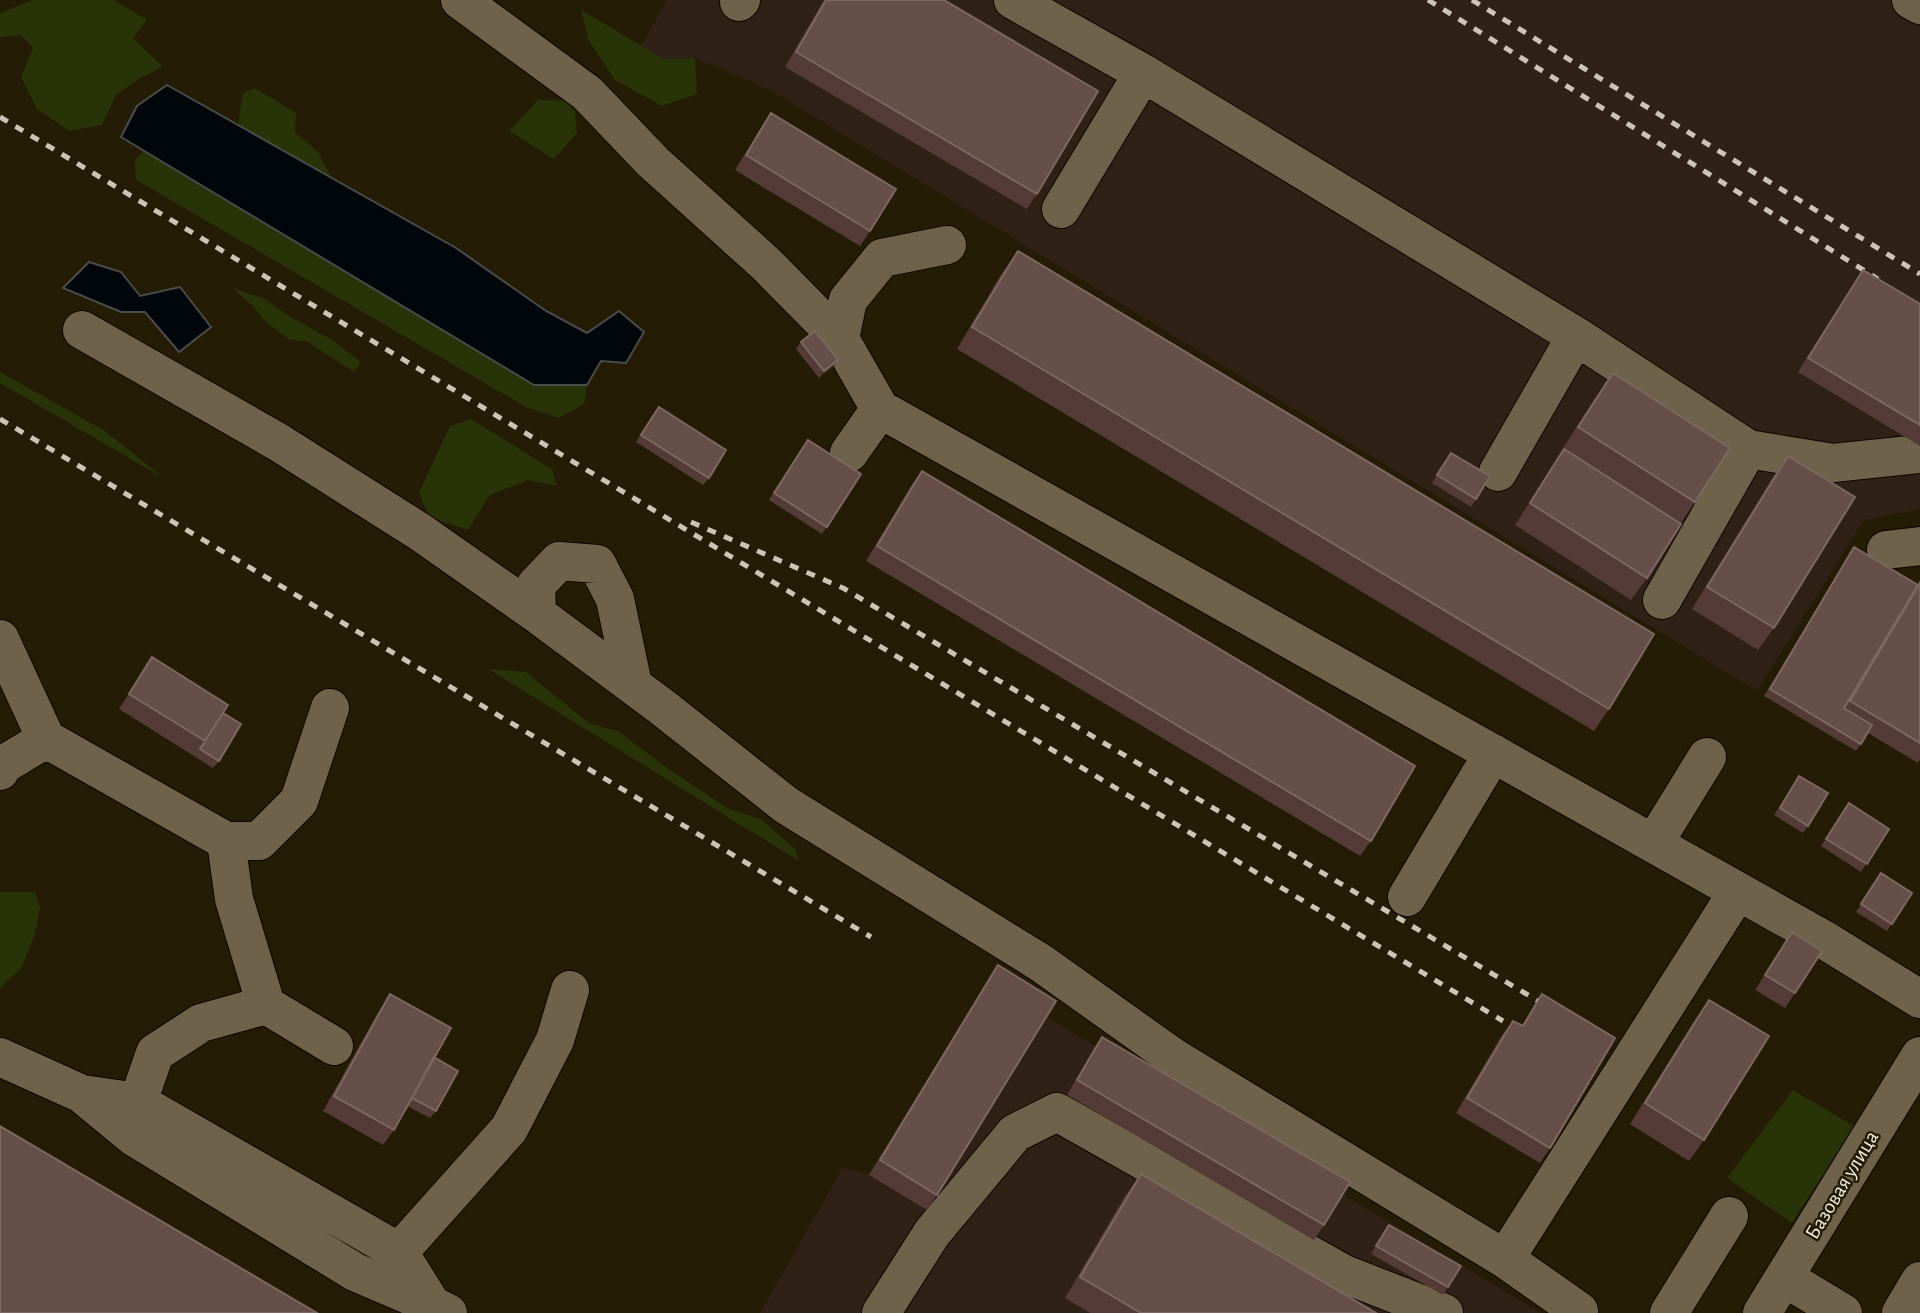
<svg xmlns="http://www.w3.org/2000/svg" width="1920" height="1313" font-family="'Alegreya Sans',sans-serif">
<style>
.industrial{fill:#302116}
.green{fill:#283307}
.water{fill:#00060a;stroke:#4a4c4b;stroke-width:2}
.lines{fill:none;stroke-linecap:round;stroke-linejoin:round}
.minor-casing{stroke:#0e0600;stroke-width:40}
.minor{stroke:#6e634a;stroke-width:38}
.rail{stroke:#ccc5b5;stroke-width:5;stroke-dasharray:9 9;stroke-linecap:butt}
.wall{fill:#543b37}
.shaded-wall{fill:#3a261b}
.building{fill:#664e49;stroke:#7c6861;stroke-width:2}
.labels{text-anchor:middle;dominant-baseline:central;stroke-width:5;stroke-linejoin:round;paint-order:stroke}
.street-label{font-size:21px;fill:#f6f0e2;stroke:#251c05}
</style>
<rect width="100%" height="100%" fill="#251c05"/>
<!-- industrial -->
<path class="industrial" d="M 667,0 L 1920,0 L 1920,509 L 1864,520 L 1757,691 L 770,90 L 696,58 L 664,59 L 641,46 Z
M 988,980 L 1045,1016 L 1541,1313 L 760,1313 L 843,1167 L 870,1175 Z"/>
<!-- green -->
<path class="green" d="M 33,0 L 114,0 L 147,20 L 133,38 L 163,67 L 137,80 L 116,95 L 102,125 L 69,131 L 37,109 L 21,77 L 33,48 L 21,35 L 0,37 L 0,13 Z
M 581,10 L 664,59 L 695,58 L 697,94 L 662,106 L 615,80 L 588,39 Z
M 255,88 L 296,113 L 295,132 L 318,152 L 332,178 L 238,125 L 243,93 Z
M 538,100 L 566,101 L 575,111 L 577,133 L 554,159 L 509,131 Z
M 144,151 L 534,385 L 587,385 L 584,404 L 559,418 L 526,407 L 136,180 L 135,160 Z
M 232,288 L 265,299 L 289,316 L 332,340 L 361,362 L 354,372 L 308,342 L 288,339 L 264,320 L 253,306 Z
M 0,372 L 105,431 L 165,479 L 0,383 Z
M 471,419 L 552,469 L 557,486 L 528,480 L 490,495 L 468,530 L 429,517 L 419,493 L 450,426 Z
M 488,669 L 526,672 L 590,724 L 618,731 L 663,765 L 729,809 L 761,819 L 795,849 L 799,861 Z
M 0,892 L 35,892 L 40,907 L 35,934 L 22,967 L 0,988 Z
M 1793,1090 L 1854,1126 L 1792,1223 L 1727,1178 Z"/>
<!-- water -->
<path class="water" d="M 167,85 L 456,248 L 546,311 L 587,333 L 619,311 L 644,332 L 626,363 L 601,361 L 587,385 L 534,385 L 121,137 L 137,106 Z
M 89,262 L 121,272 L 140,296 L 180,287 L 211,327 L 179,352 L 145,312 L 121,312 L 63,288 Z"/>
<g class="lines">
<defs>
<path id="minor" d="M 460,0 L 587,93 L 653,162 L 766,264 L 840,339 L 880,409 L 1823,939 L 1920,999
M 1013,0 L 1143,73 L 1576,336 L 1748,449 L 1833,463 L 1920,454
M 1911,0 L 1920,5
M 739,2 L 741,0
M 1061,209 L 1143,73
M 82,330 L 278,442 L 420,532 L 537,614 L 662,707 L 786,805 L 1041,963 L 1173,1057 L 1505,1259 L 1579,1311
M 840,339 L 848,300 L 882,258 L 947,245
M 849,453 L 880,409
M 1498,472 L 1576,336
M 1886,550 L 1920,546
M 1662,600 L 1748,449
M 537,614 L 536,585 L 559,561 L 597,564 L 615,599 L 633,685
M 0,639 L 46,739
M 0,771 L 3,765 L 46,739 L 226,841 L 234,899 L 266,1005 L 334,1046
M 226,841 L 259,841 L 299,801 L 330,708
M 1654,843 L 1707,757
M 1407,897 L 1493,753
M 0,1057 L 82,1094 L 138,1102 L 399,1252 L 432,1305 L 448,1313
M 82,1094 L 134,1137 L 355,1272 L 432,1305
M 138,1102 L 155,1053 L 201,1023 L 266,1005
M 399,1252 L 509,1129 L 555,1040 L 570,990
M 1505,1259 L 1738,891
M 1785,1278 L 1843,1313
M 881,1313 L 932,1233 L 1015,1133 L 1057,1112 L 1344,1274 L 1444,1313
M 1669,1313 L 1729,1216
M 1762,1313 L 1920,1056
M 1901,1313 L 1920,1281"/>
</defs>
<!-- minor casing -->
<use href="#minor" class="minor-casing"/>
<!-- minor -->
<use href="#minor" class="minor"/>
<!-- rail -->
<path class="rail" d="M 1428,0 L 1878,279
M 1472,0 L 1920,274
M 0,117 L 1503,1021
M 0,419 L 871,937
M 691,522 L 843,588 L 1555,1011"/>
</g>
<!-- wall -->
<path class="wall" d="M 824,0 L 944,0 L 1037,194 L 1027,209 L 785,67 Z
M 771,113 L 870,231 L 860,246 L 735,170 L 761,128 Z
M 1018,251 L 1609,709 L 1594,731 L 957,349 L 1002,273 Z
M 1863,270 L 1920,304 L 1920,446 L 1798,372 Z
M 801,342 L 833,367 L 819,378 L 796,349 Z
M 1613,373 L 1695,502 L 1680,524 L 1647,578 L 1631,600 L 1515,525 L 1564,449 L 1563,448 L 1598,394 Z
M 653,414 L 709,478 L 703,485 L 636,442 Z
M 808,440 L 861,474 L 822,534 L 769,500 Z
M 1788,456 L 1774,628 L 1758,650 L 1692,609 L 1773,477 Z
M 1446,460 L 1476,499 L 1471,507 L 1432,483 Z
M 922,471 L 1371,841 L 1360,856 L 866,561 L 911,486 Z
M 1854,547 L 1917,585 L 1920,580 L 1920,759 L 1918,763 L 1868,733 L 1856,751 L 1764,696 Z
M 152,657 L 223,713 L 219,761 L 213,768 L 119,709 Z
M 1799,776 L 1808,826 L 1803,833 L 1774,815 Z
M 1849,803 L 1889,829 L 1861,872 L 1821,846 Z
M 1881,873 L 1912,893 L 1887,931 L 1856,912 Z
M 1792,932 L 1795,993 L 1785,1008 L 1755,990 Z
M 998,965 L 937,1195 L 927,1210 L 869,1175 L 988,980 Z
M 390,994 L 434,1057 L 436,1111 L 430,1118 L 407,1106 L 394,1130 L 383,1145 L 323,1111 L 380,1009 Z
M 1542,994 L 1550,1148 L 1540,1163 L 1456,1113 L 1502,1035 L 1513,1021 L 1522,1026 Z
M 1709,1000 L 1704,1140 L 1689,1161 L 1630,1124 L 1694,1021 Z
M 1102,1037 L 1324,1225 L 1314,1240 L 1067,1095 L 1092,1052 Z
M 1141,1174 L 1376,1313 L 1090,1313 L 1065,1298 L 1125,1196 Z
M 1389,1225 L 1448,1287 L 1443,1295 L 1371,1254 Z"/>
<!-- shaded-wall -->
<path class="shaded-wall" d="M 838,360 L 833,367 L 819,378 L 824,371 Z"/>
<!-- building -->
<path class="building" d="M 826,0 L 944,0 L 1098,91 L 1037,194 L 796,52 Z
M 771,113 L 896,189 L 870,231 L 746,155 Z
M 1018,251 L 1654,634 L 1609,709 L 972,327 Z
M 1863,270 L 1920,304 L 1920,425 L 1808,358 Z
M 815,331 L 838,360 L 824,371 L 801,342 Z
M 1613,373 L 1730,448 L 1695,502 L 1578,427 Z
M 659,407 L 726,450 L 709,478 L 641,435 Z
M 808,440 L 861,474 L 827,527 L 774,493 Z
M 1564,449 L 1681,524 L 1647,578 L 1530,503 Z
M 1451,453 L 1490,476 L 1476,499 L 1437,475 Z
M 1788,456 L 1855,497 L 1774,628 L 1707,587 Z
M 922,471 L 1415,766 L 1371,841 L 877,546 Z
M 1854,547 L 1918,585 L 1844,708 L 1872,725 L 1861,744 L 1770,689 Z
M 1920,583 L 1920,743 L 1850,701 Z
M 152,657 L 228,705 L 205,741 L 129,694 Z
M 223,713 L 241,724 L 219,761 L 200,749 Z
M 1799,776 L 1828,793 L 1808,826 L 1780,808 Z
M 1849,803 L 1889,829 L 1867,864 L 1826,839 Z
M 1881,873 L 1912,893 L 1892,924 L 1861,904 Z
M 1792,932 L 1822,951 L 1795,993 L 1765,975 Z
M 998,965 L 1056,1001 L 937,1195 L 880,1160 Z
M 390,994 L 451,1028 L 394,1130 L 334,1096 Z
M 1542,994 L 1615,1038 L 1550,1148 L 1467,1098 L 1513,1021 L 1523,1026 Z
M 1709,1000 L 1769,1036 L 1704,1140 L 1645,1103 Z
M 1102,1037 L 1350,1182 L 1324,1225 L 1077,1080 Z
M 434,1057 L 458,1071 L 436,1111 L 412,1098 Z
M 0,1126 L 317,1313 L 0,1313 Z
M 1141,1174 L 1376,1313 L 1141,1313 L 1080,1277 Z
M 1389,1225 L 1461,1266 L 1448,1287 L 1376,1246 Z"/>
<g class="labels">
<!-- street labels -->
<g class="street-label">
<text transform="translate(1842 1185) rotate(-59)">Базовая улица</text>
</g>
</g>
</svg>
